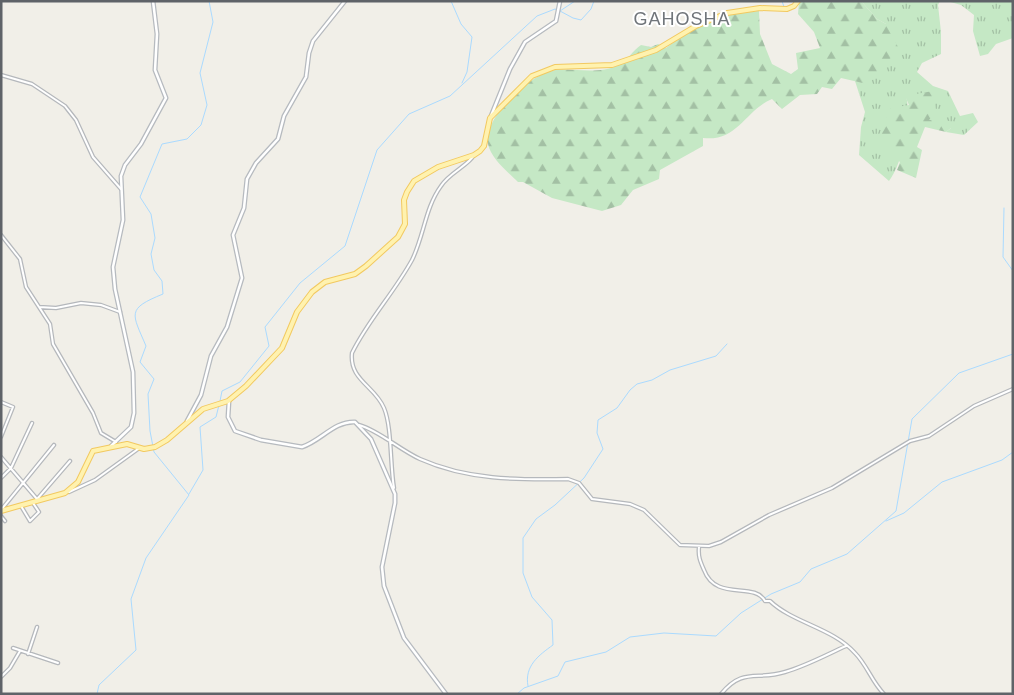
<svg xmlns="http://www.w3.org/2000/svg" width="1014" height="695" font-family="Arial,sans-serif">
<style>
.grass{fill:url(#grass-tufts)}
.forest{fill:url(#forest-firs)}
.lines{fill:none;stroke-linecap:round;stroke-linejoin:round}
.stream{stroke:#aadaff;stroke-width:1}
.street-casing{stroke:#b5b8bc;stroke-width:4.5}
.secondary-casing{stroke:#b6babf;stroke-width:5}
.primary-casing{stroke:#f2c960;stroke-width:6}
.street{stroke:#fff;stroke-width:2}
.secondary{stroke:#fff;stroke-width:2.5}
.primary{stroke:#fff2af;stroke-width:4}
.labels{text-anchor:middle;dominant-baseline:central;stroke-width:4;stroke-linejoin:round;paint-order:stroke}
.quarter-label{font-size:18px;letter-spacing:1px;fill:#70757a;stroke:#fff}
</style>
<defs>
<pattern id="grass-tufts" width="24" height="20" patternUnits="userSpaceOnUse" patternTransform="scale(1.25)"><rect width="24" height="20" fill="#c5e8c5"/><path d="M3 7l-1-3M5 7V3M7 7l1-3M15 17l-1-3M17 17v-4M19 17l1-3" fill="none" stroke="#a3c0a4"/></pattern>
<pattern id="forest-firs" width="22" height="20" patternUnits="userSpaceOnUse" patternTransform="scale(1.25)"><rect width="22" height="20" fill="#c5e8c5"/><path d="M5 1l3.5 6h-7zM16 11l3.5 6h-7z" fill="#a3c0a4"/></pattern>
</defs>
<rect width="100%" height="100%" fill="#f1efe8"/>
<!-- grass -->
<path class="grass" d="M 861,1 L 940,1 L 938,5 L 941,32 L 941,54 L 922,63 L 917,72 L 933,86 L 948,91 L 960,116 L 973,113 L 978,122 L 964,135 L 946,132 L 951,128 L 928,120 L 906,96 C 912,117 903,163 889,181 L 859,155 L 861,127 L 865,112 L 855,81 L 867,83 L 886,24 L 877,19 Z
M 947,1 L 1013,1 L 1013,38 L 996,44 L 988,54 L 980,56 L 973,31 L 974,15 L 961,5 Z"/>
<!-- forest -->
<path class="forest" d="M 799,1 L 861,1 L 877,19 L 886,24 L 898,47 L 884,68 L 867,84 L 841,78 L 832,89 L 822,87 L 817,94 L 800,95 L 782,109 L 772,99 C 745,110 738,142 703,138 L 703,146 L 660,170 L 659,179 L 633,190 L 621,205 L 602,211 L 552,198 L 523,182 L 518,182 C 508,172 491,159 488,144 C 482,118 531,73 555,70 C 575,68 598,75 619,65 C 627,61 633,50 641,45 L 651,47 L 658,44 L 666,48 C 697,24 719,14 759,11 L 760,34 L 772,64 L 791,74 L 798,69 L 796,53 L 820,48 L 814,32 L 798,14 Z
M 933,91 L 936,112 L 929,120 L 951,121 L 951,128 L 946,132 L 925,127 L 917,147 L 922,150 L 916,178 L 897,170 L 900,162 L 876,142 L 891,108 L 909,105 L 905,96 Z"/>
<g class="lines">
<!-- stream -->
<path class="stream" d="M 451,1 L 461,24 L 472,37 L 467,72 L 462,83
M 782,1 L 784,7
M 560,11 L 573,18 L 581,20 L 591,9 L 594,1
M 1004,208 L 1003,257 L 1013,271
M 220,401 L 222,391 L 240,382 L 269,346 L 265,327 L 300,283 L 345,246 L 377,150 L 409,114 L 450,96 L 537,16 L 555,9 L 560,11 L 575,1
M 189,494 L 203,470 L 200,427 L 216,417 L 219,405
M 886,521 L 904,513 L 942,482 L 1002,460 L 1013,452
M 528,686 C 524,666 539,655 553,645 L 552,620 L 532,597 L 523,573 L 523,538 L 536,519 L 555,505 L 584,478 L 603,449 L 597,433 L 598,420 L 617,408 L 630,390 L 637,384 L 652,380 L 670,370 L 716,356 L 727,344
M 97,694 L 99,685 L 136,650 L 131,599 L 146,558 L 189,495 L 154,452 L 150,431 L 148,394 L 154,379 L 140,362 L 146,346 C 132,313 126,309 163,294 L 162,281 L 154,270 L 151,254 L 155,238 L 151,214 L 140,197 L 162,144 L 187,139 L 201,125 L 207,105 L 200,73 L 213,22 L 209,1
M 517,694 L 524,688 L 558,676 L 565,662 L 606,652 L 630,637 L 664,633 L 716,636 L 741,613 L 771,594 L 800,582 L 811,569 L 847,554 L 896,511 L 912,419 L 959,373 L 1013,354"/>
<defs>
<path id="street" d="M 1,75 L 32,84 L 65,106 L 76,120 L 93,157 L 121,189
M 1,235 L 20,259 L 26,287 L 50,324 L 53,344 L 93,413 L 101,433 L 116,442
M 39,307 L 56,308 L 81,303 L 101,305 L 120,312
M 1,402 L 13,407 L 1,437
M 359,425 C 378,430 400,450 420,459 C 467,480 517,480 568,479 L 579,483 L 592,499 L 630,504 L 644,510 L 680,545 L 709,546 L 721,542 L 769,515 L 832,488 L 910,441 L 929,436 L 974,406 L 1013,389
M 1,457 L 37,499
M 1,478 L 11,468 L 32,423
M 394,488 C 390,465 392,427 384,408 C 375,386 349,380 352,353 C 368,320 394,293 412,260 C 424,236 425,208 441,186 C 449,173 469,165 474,155
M 69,492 L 95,480 L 138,449
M 38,498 L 70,461
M 21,506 L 30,521 L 39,512 L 33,503
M 1,510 L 54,445
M 1,516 L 5,521
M 699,547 C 698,556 700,561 704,570 C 716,602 754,581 765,601 L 770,601 C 793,623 833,628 855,653 C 867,665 872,682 884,694
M 13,648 L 58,663
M 28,654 L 37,627
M 1,677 L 10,668 L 20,651
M 721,694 C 743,667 756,681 785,672 C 806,666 826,655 846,646"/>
<path id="secondary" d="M 491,116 L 510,69 L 525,42 L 556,21 L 560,1
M 229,401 L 228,417 L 235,431 L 261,440 L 302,447 C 321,441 334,421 355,422 L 371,439 L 395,494 L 395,503 L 382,567 L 384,586 L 404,638 L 446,694
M 187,421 L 201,395 L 211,356 L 227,327 L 242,278 L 233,235 L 244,208 L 247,179 L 256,163 L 278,139 L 284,116 L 306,77 L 309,53 L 313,41 L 345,1
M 111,446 L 131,427 L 134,413 L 133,372 L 115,289 L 113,267 L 123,220 L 121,176 L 125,165 L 141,144 L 166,98 L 155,70 L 157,34 L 153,1"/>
<path id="primary" d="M 1,511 L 65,493 L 78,482 L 93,451 L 127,444 L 144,449 L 155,447 L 167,440 L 203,409 L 228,401 L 246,386 L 282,348 L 297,312 L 312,292 L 325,282 L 355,274 L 366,266 L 398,237 L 405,224 L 404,200 L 407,192 L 414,181 L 438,167 L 474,155 L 480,151 L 484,146 L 490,118 L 532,76 L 555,67 L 612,65 L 656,50 L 696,26 L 727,13 L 760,8 L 787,9 L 794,6 L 798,1"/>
</defs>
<!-- street casing -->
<use href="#street" class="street-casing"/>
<!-- secondary casing -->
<use href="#secondary" class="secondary-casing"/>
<!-- primary casing -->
<use href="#primary" class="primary-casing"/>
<!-- street -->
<use href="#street" class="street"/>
<!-- secondary -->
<use href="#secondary" class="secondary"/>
<!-- primary -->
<use href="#primary" class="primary"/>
</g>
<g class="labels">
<!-- quarter labels -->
<g class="quarter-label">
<text x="682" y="19">GAHOSHA</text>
</g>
</g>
<!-- border -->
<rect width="1014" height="695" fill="none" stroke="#5f6368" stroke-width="5"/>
</svg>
